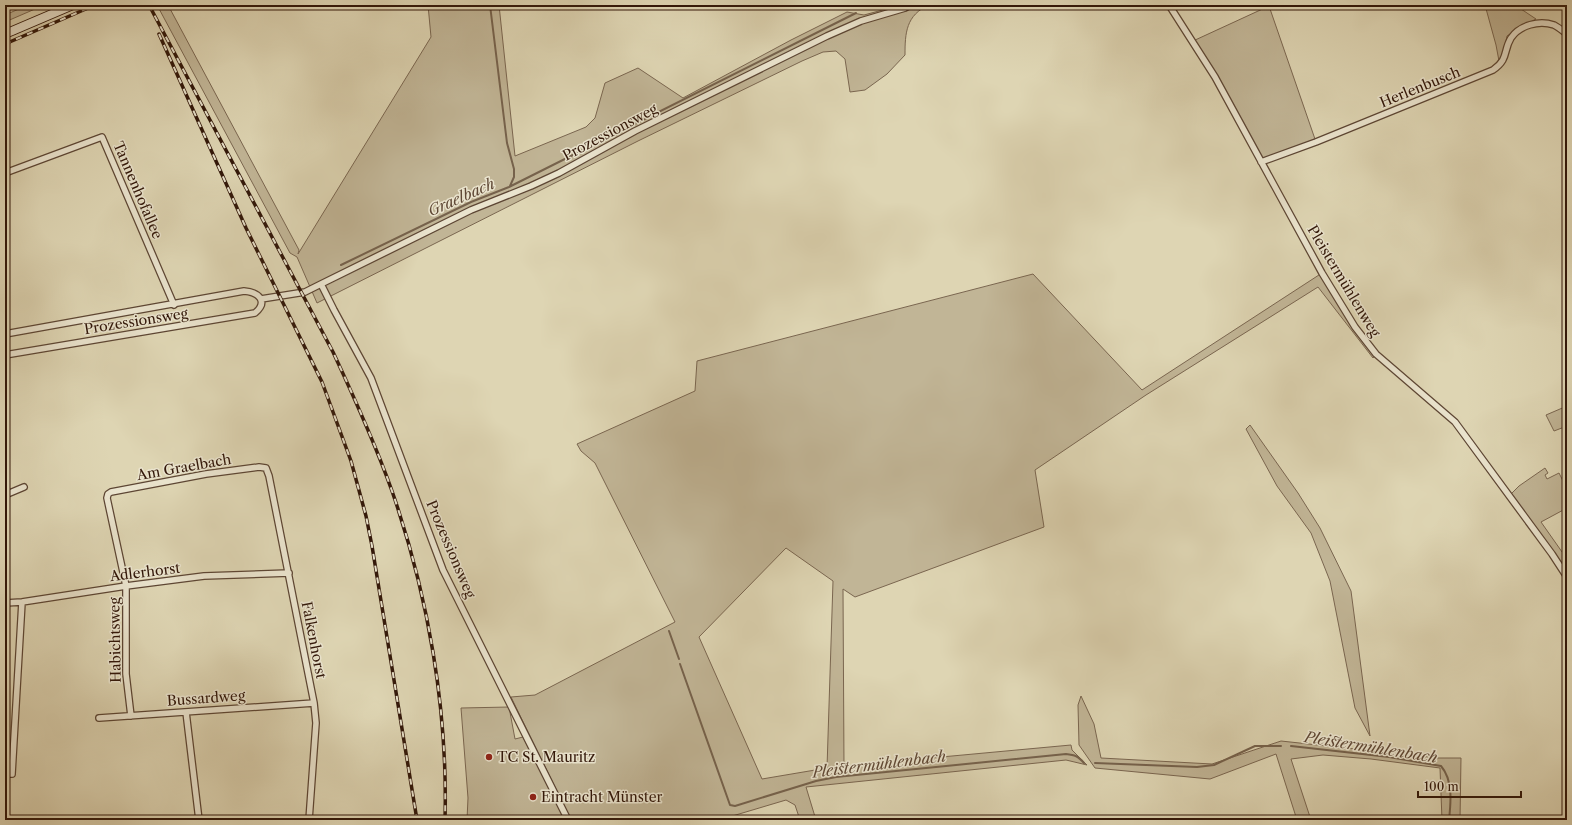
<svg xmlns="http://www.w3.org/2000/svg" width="1572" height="825" font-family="'Libre Caslon Text',serif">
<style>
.green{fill:#c1b596;stroke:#7a6650;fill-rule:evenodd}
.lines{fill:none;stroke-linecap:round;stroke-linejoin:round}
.stream{stroke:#76624c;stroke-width:2}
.minor-casing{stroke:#5d4634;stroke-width:8}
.secondary-casing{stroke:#321709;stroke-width:10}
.minor{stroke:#eae4ce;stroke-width:5.5}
.secondary{stroke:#eae4ce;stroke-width:8}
.rail-casing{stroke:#321709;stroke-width:3.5}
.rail{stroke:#eae4ce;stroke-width:2;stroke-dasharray:6;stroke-linecap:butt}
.poi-dot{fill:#8f2418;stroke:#eae4ce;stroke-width:1.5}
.labels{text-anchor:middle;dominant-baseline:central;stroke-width:3;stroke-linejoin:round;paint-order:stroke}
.street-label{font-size:14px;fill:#321709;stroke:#eae4ce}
.poi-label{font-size:14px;fill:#321709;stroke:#eae4ce;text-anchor:start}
.water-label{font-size:15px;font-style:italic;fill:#604936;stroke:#eae4ce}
</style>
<rect width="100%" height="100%" fill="#ded5b3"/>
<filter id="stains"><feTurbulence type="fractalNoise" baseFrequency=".005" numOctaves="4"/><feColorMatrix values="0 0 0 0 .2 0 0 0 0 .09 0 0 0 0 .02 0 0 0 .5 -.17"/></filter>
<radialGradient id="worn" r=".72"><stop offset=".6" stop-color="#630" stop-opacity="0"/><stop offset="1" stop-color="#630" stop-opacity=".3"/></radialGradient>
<!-- green -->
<path class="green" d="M 28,5 L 37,5 L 35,9 L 5,22 L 5,15 Z
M 157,5 L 168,5 L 299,250 L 298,254 L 431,37 L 428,5 L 499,5 L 515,156 L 586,127 L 595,118 L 605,83 L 638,68 L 683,98 L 791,40 L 847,12 L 864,15 L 901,5 L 929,5 C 906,15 905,33 905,55 L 887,74 L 865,90 L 850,92 L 845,59 L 836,51 L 823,52 L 802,61 L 638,141 L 317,303 L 297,257 L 290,253 Z
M 1485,5 L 1519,5 L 1518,7 L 1536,19 L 1519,28 L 1507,36 L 1503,57 L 1499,61 L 1496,45 Z
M 1269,6 L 1316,142 L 1261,162 L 1193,41 Z
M 1322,273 L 1376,354 L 1373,358 L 1318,287 L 1146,395 L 1035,470 L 1044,527 L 855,597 L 843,589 L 844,766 L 1071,745 L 1072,750 L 1087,765 L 1066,760 L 806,787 L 816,820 L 800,820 L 795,805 L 786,800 L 719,820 L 571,820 L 511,697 L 535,695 L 675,622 L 595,463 L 581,451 L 577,444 L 695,391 L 697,361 L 1033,274 L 1142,390 ZM 786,548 L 833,581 L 827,768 L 762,779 L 699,637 Z
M 1567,406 L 1567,426 L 1554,431 L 1546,415 Z
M 1250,425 L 1298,493 L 1320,528 L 1351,591 L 1370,736 L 1355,708 L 1330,581 L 1311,533 L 1277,486 L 1246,429 Z
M 1545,468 L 1548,473 L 1545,475 L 1547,479 L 1559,473 L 1563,481 L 1567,479 L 1567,508 L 1541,522 L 1567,559 L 1567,570 L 1511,494 L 1519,486 Z
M 1081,696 L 1094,724 L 1101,758 L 1212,764 L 1281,741 L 1438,758 L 1461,758 L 1460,820 L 1442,820 L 1440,768 L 1371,759 L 1323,755 L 1291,759 L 1311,820 L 1297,820 L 1276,754 L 1210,779 L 1095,768 L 1079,745 L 1078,705 Z
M 509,707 L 515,739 L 523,737 L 566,820 L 467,820 L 468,798 L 461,708 Z"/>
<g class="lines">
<!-- stream -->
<path class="stream" d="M 490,5 L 507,143 L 514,169 L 514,177 L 510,186
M 341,265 L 471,202 L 509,187 L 856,13
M 669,631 L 679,659
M 680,664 L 730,805 L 735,806 L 816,781 L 836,777 L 1066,754 C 1075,755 1078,756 1084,763
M 1291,746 L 1389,757 L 1441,766 C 1453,780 1451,802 1449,820
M 1095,763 L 1197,767 L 1214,765 L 1255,746 L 1281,746"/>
<defs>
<path id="minor" d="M 1169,5 L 1215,77 L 1322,273 L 1355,327 L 1376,354 L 1455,422 L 1552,554 L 1567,577
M 1261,162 L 1316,142 L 1493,70 C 1509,59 1503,51 1511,38 C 1520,25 1539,20 1554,25 C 1558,27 1563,31 1567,34
M 5,173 L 102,137 L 174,305
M 321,284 L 334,310 L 371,378 L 443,570 L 568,820
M 261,299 L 305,292 L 321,284 L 471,210 L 531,186 L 559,173 L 635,131 L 827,36 L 861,21 L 905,8 L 910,5
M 5,334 L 244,291 C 258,292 269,301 255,313 L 5,355
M 5,495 L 24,487
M 5,603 L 22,602 L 126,586 L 204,576 L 289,573
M 186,712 L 199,820
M 131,716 L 126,674 L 126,586 L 107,498 L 108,494 L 111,492 L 206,474 L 259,467 L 266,468 L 269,476 L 314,703 L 316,723 L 309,820
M 99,718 L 314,703
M 5,774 L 12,774 L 22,602"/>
<path id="secondary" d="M 5,34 L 73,5"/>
</defs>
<!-- minor casing -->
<use href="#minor" class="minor-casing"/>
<!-- secondary casing -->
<use href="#secondary" class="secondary-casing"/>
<!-- minor -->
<use href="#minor" class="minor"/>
<!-- secondary -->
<use href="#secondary" class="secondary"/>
<defs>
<path id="rail" d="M 149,5 L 333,352 C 354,397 375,443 392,491 C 428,595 448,709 445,820
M 159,34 L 246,228 L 322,382 L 351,461 L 366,516 L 372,546 L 417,820
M 5,44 L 95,5"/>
</defs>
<!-- rail casing -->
<use href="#rail" class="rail-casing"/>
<!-- rail -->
<use href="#rail" class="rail"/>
</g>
<!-- markers -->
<g class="poi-dot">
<circle cx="489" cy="757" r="4"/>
<circle cx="533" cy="797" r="4"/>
</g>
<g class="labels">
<!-- street labels -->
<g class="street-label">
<text transform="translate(1420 87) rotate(-22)">Herlenbusch</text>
<text transform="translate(610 132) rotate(-28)">Prozessionsweg</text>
<text transform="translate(138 190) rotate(67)">Tannenhofallee</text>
<text transform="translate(1344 281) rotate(59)">Pleistermühlenweg</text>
<text transform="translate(136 321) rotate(-9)">Prozessionsweg</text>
<text transform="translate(184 467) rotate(-10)">Am Graelbach</text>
<text transform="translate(451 549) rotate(67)">Prozessionsweg</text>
<text transform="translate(145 572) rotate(-7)">Adlerhorst</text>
<text transform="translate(115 640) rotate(-91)">Habichtsweg</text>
<text transform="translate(314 640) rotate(79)">Falkenhorst</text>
<text transform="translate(206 698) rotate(-4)">Bussardweg</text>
</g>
<!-- poi labels -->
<g class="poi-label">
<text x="497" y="757">TC St. Mauritz</text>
<text x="541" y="797">Eintracht Münster</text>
</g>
<!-- water labels -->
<g class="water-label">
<text transform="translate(461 197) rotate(-24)">Graelbach</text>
<text transform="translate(1371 747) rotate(9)">Pleistermühlenbach</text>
<text transform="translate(879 764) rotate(-7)">Pleistermühlenbach</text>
</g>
</g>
<!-- margin -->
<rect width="1572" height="825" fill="none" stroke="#ded5b3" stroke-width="20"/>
<rect x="6" y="6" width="1560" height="813" fill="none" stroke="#321709" stroke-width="2"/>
<rect x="10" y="10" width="1552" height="805" fill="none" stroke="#321709"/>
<!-- scale -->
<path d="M1418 791v6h103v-6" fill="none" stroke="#321709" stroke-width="2"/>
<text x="1424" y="791" font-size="12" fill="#321709" stroke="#eae4ce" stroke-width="3" paint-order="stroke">100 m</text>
<rect width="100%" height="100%" filter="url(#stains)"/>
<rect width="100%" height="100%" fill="url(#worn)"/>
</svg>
